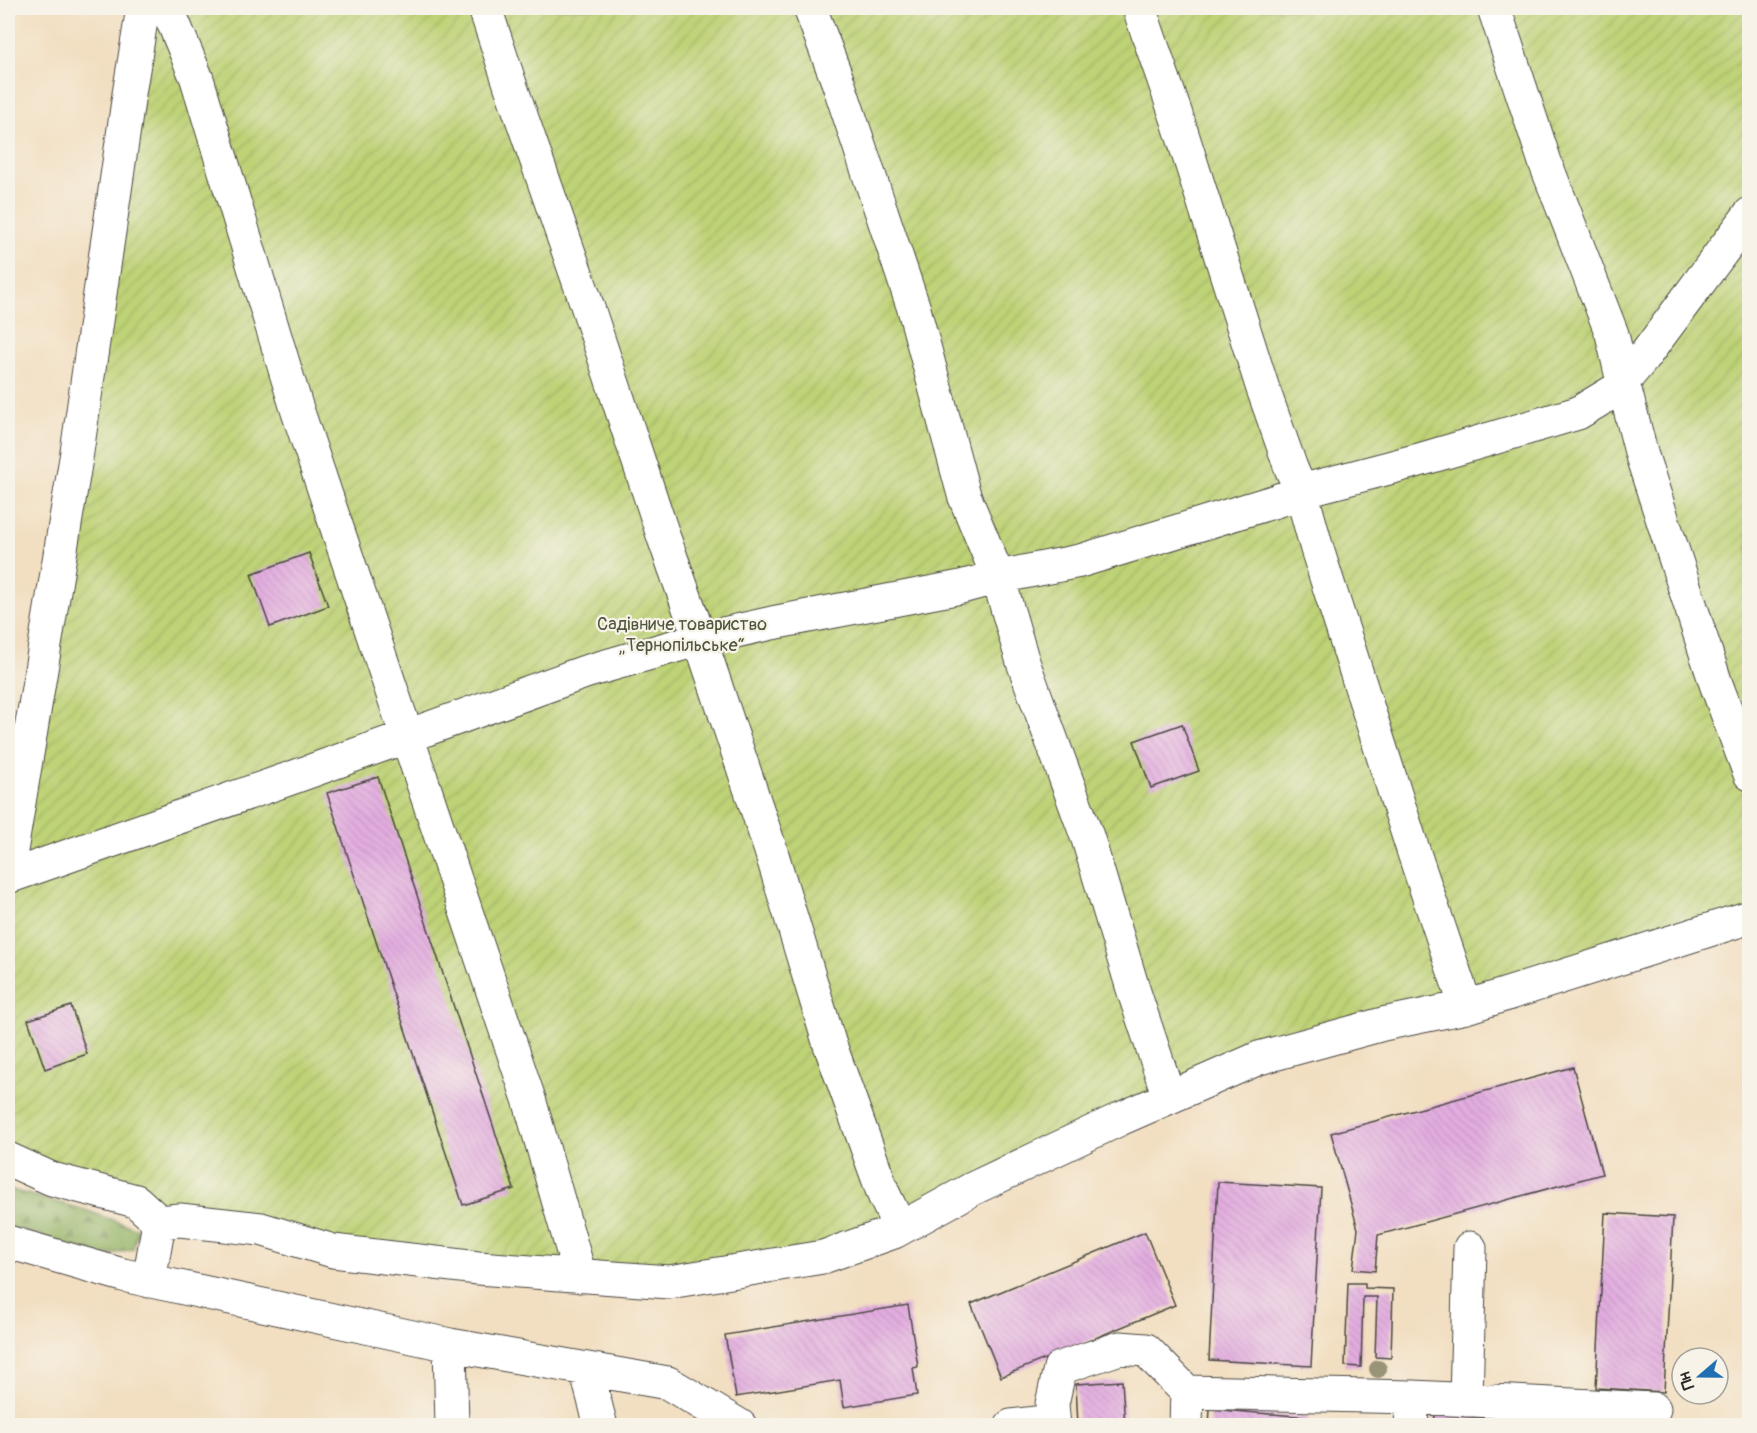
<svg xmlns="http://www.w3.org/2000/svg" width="1757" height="1433" font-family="Pangolin,sans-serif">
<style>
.forest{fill:url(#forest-firs);stroke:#607049;stroke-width:1.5}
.garden{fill:url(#garden-furrows);stroke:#747e50;stroke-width:1.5}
.building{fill:url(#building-back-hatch)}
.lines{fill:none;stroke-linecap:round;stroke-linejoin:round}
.minor-casing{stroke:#494641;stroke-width:35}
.minor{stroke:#fff;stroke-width:33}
.tree{fill:#999378}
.labels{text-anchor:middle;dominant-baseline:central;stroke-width:4.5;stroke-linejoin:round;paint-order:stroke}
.park-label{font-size:18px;fill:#50553e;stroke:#f7f3e8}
</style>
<defs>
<pattern id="forest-firs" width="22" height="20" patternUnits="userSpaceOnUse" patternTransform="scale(1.5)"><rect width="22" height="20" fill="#96b467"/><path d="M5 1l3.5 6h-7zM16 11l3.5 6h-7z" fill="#7b9355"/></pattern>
<pattern id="garden-furrows" width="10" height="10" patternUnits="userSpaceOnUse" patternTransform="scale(1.5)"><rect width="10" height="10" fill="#bed276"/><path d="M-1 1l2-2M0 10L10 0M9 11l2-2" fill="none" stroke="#a3b466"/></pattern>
<pattern id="building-back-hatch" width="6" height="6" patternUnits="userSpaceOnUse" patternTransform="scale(1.5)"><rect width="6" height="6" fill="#e3ade0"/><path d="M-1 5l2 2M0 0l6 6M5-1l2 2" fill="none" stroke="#c395c0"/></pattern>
</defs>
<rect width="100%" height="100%" fill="#f7f3e8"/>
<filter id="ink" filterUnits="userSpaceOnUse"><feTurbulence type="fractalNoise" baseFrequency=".0167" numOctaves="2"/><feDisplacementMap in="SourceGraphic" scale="12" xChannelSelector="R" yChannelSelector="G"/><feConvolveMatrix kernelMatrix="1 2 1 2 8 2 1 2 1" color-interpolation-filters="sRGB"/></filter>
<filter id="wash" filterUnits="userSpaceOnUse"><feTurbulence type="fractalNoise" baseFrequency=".008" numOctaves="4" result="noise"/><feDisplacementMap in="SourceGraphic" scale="24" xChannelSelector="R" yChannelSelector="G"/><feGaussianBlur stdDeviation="1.35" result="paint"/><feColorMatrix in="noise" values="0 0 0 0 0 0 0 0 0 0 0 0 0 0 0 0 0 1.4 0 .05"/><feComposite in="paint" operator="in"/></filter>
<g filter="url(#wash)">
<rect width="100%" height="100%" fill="#f2dec0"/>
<!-- forest -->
<path class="forest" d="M 8,1189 L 82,1209 L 138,1229 L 133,1249 L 104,1256 L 8,1226 Z"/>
<!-- garden -->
<path class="garden" d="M 143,8 L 1749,8 L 1749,917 L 1259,1058 L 894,1232 L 669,1282 L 180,1220 L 8,1159 L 8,869 Z"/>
<g id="blocks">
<!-- building -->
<path class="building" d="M 309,553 L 328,606 L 270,627 L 251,574 Z
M 1182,724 L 1199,771 L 1151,788 L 1134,741 Z
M 378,777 L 514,1189 L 463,1205 L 327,793 Z
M 71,1006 L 87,1054 L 45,1069 L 28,1020 Z
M 1573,1067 L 1602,1174 L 1378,1235 L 1375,1271 L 1353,1269 L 1358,1229 L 1331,1133 Z
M 1218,1182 L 1321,1188 L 1311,1366 L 1209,1360 Z
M 1605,1213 L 1673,1217 L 1664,1392 L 1596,1388 Z
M 1145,1232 L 1175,1305 L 1001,1377 L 971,1304 Z
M 1348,1283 L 1365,1283 L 1365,1288 L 1393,1289 L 1391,1358 L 1375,1357 L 1377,1297 L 1363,1297 L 1361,1367 L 1345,1366 Z
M 908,1305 L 918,1367 L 913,1368 L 917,1395 L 844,1407 L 840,1380 L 736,1397 L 725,1335 Z
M 1122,1381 L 1125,1426 L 1078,1426 L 1076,1384 Z
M 1210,1409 L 1308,1417 L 1307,1426 L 1209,1426 Z
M 1435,1414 L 1554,1424 L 1554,1426 L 1434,1426 Z"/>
</g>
</g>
<g filter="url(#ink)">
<use href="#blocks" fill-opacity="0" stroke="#494641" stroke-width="1.5"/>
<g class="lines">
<defs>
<path id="minor" d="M 163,8 L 169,12 L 197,79 L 297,409 L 529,1099 L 580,1276
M 485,8 L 511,87 L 585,299 L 664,538 L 700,639 L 770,848 L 829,1042 L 884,1195 L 900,1228
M 810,8 L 838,82 L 914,309 L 964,495 L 998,577 L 1023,662 L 1088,839 L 1133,989 L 1169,1097
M 1139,8 L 1176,115 L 1262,386 L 1291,468 L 1301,491 L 1317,549 L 1414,853 L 1466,1007
M 1494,8 L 1545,162 L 1612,334 L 1623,382 L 1642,456 L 1716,684 L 1750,774
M 8,869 L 77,452 L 129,94 L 143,8
M 8,877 L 294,777 L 585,672 L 700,639 L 772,623 L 961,587 L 998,577 L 1080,561 L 1276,501 L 1301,491 L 1419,460 L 1578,413 L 1616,390 L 1643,358 L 1750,214
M 8,1159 L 52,1179 L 136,1201 L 159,1222 L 149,1281
M 159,1222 L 180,1220 L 261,1229 L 333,1251 L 478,1268 L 669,1282 L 823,1257 L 894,1232 L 972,1189 L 1120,1119 L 1259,1058 L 1383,1024 L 1466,1007 L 1750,917
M 8,1242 L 123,1275 L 450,1345 L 452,1426
M 450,1345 L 668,1383 L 740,1426
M 586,1369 L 601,1426
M 1466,1400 L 1470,1248
M 1011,1426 L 1053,1421
M 1054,1426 L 1052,1404 L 1060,1368 L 1120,1348 L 1146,1350 L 1187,1392
M 1186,1426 L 1187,1392 L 1413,1397
M 1411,1426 L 1413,1397 L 1654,1409"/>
</defs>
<!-- minor casing -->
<use href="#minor" class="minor-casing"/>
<!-- minor -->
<use href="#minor" class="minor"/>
</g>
<!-- trees -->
<circle class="tree" cx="1378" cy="1369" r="9"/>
</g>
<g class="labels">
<!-- park labels -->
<g class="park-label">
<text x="682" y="624">Садівниче товариство<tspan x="682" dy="21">„Тернопільське“</tspan></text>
</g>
</g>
<!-- margin -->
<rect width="1757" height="1433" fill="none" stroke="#f7f3e8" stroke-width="30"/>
<!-- north arrow -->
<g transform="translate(1700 1376) rotate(250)"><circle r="28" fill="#f7f3e8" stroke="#a5a39c" stroke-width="1.5"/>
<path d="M0-4.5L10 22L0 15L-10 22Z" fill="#1f6fb2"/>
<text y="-9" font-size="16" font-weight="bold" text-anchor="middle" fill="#2b2b2b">Пн</text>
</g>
</svg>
